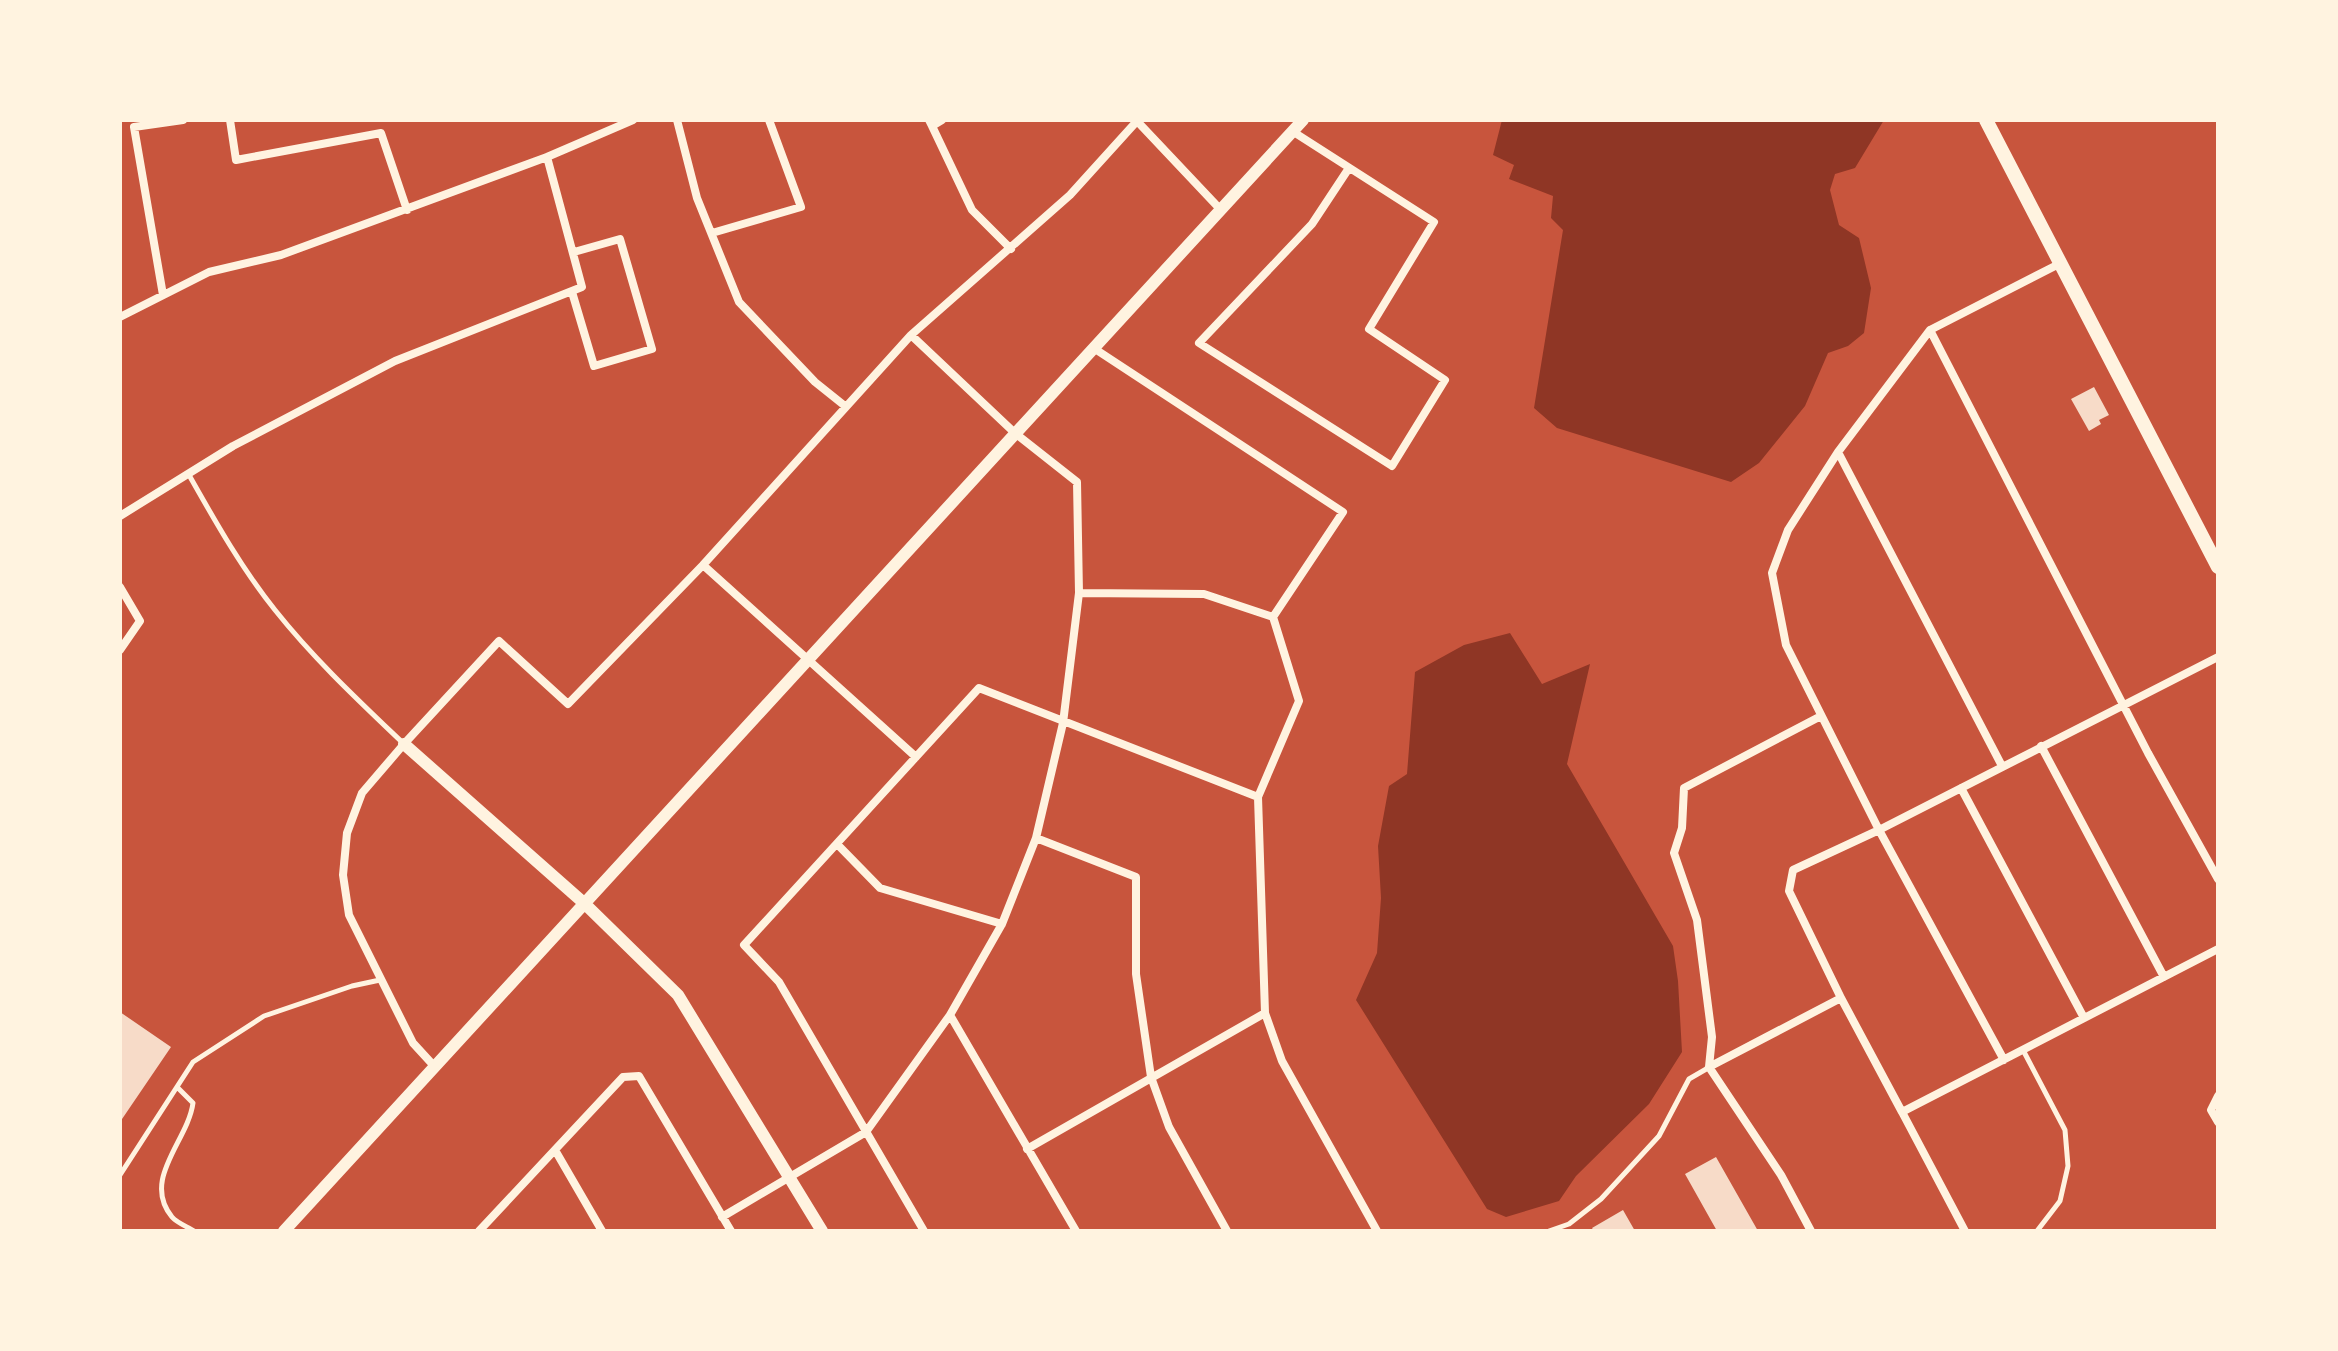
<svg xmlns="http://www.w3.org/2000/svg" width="2338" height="1351" font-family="'Fira Sans Condensed',sans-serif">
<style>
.water{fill:#8f3625}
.building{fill:#f7dbc8}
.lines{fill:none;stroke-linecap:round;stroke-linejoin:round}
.service{stroke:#fff3e0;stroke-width:5}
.minor{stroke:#fff3e0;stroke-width:8}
.tertiary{stroke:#fff3e0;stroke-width:12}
.secondary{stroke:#fff3e0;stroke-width:14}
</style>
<rect width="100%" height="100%" fill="#c8553d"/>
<!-- water -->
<path class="water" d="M 1502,120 L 1884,120 L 1855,168 L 1835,174 L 1830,190 L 1839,225 L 1859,238 L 1871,288 L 1864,333 L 1848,346 L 1828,353 L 1805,406 L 1759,463 L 1731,482 L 1557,428 L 1534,408 L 1563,230 L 1551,218 L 1553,196 L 1509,179 L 1514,165 L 1493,155 Z
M 1510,633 L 1542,684 L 1590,664 L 1567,764 L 1673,946 L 1678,981 L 1682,1052 L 1649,1104 L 1576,1176 L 1559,1201 L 1506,1217 L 1487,1209 L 1356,1000 L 1377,953 L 1381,898 L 1378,846 L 1389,786 L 1407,774 L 1415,672 L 1464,645 Z"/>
<!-- building -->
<path class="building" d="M 2094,387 L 2109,415 L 2099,420 L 2101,424 L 2089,431 L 2071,399 Z
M 120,1012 L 171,1047 L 120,1122 Z
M 1716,1157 L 1758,1231 L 1717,1231 L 1685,1174 Z
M 1623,1210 L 1635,1231 L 1594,1231 L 1592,1228 Z"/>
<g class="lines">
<!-- service -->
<path class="service" d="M 189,475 C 215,521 242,569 275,610 C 314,659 359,701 404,744
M 2023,1050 L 2065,1130 L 2068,1166 L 2060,1201 L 2037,1231
M 177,1087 L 193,1103 C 188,1141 141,1179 172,1217 C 177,1223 188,1227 194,1231
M 120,1175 L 193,1062 L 264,1016 L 352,986 L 380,980
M 1549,1231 L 1569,1224 L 1601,1199 L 1659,1136 L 1689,1079 L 1708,1068"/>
<!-- minor -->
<path class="minor" d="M 230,120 L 236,160 L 381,133 L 407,210
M 677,120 L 697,198 L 739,302 L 815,382 L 845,406
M 929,120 L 932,126 L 942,120
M 1136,120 L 1220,209
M 932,126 L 972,210 L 1011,249
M 1292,131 L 1434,222 L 1369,329 L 1445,380 L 1392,466 L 1199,343 L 1312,224 L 1349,168
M 712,233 L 801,207 L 769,120
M 2061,263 L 1930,330 L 2148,753 L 2218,879
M 572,292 L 594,366 L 652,349 L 620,239 L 574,252
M 163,295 L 134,127 L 183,120
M 120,317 L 209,272 L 281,255 L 547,157
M 1930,330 L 1838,452 L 2002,766
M 911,335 L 1016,434 L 1077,482 L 1079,593 L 1063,723 L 1036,838 L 1002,924 L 950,1015 L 1076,1231
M 1095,349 L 1343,512 L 1273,617 L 1299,701 L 1258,797 L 1265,1013 L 1282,1061 L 1377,1231
M 1838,452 L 1788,530 L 1772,573 L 1786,645 L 1879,830 L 2004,1060
M 120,516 L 233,446 L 395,361 L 582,287 L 547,157 L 633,120
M 703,565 L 916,757
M 120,587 L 140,621 L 120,650
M 1079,593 L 1204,594 L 1273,617
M 2041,746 L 2164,977
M 1961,788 L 2084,1018
M 1036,838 L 1136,877 L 1136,974 L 1151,1077 L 1169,1127 L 1227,1231
M 837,844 L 880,888 L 1002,924
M 1841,998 L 1902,1112 L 2218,949
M 435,1067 L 413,1043 L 349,915 L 343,875 L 347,833 L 362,793 L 404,744 L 499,641 L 568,704 L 703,565 L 911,335 L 1070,195 L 1137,121
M 1709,1067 L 1712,1037 L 1697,920 L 1674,853 L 1682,828 L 1684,788 L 1821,716
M 2218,1096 L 2211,1110 L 2218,1122
M 1902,1112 L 1965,1231
M 1027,1149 L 1265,1013
M 555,1150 L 602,1231
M 722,1217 L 866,1132 L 950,1015
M 479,1231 L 623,1077 L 639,1076 L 731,1231
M 924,1231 L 779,982 L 744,945 L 979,688 L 1258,797
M 1811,1231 L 1781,1175 L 1709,1067 L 1841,998 L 1789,891 L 1793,870 L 1879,830 L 2218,657"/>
<!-- tertiary -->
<path class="tertiary" d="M 404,744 L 585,904 L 678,995 L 822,1231
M 284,1231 L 1303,120"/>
<!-- secondary -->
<path class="secondary" d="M 1986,120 L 2218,567"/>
</g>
<!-- border -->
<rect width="2338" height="1351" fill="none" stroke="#fff3e0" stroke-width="244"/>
</svg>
